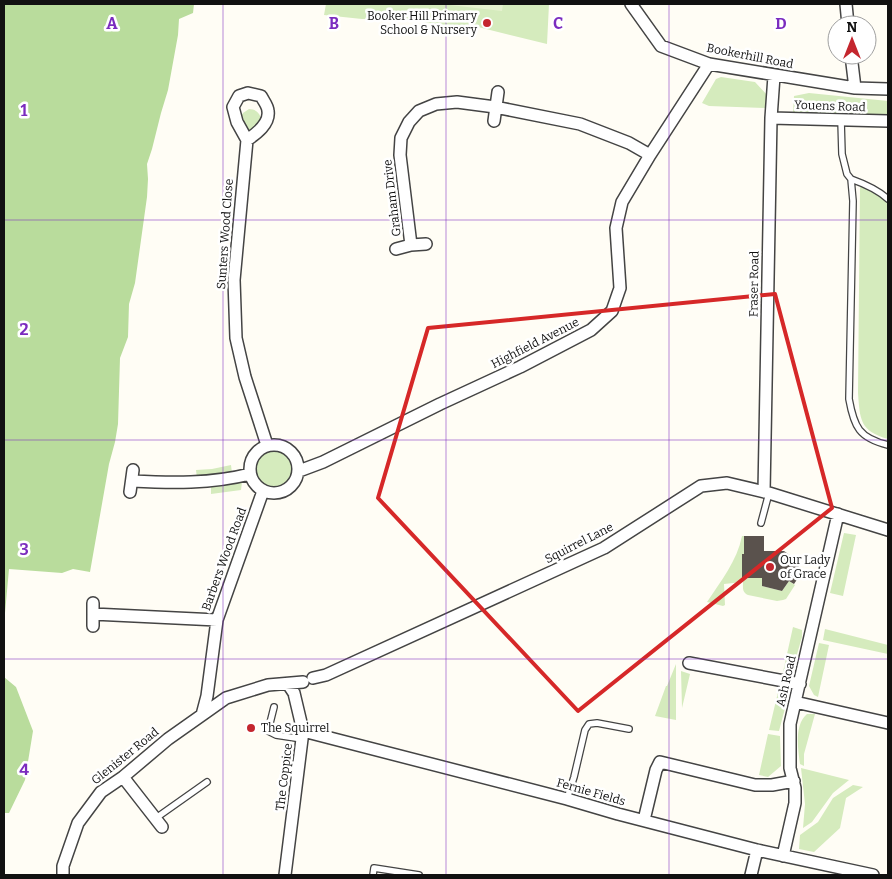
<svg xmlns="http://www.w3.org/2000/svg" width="892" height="879" font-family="Bitter,serif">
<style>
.green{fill:#d5ebbd}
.forest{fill:#b9dc9c}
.pitch{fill:#e6f2cf}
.building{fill:#5a524d}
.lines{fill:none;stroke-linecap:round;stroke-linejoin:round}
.lane-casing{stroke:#444;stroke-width:8}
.street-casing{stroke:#444;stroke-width:14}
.lane{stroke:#fff;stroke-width:5.5}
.street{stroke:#fff;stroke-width:11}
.marked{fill:none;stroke:#d62828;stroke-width:4;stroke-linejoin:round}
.grid{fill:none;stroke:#7b2cbf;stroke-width:1;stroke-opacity:0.55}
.poi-dot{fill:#c4262e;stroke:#fff;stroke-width:2}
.labels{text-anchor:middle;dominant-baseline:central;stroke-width:5;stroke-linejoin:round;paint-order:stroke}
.poi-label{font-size:12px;fill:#111;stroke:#fff;text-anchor:start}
.street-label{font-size:12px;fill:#111;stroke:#fff}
.grid-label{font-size:16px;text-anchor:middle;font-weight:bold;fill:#7b2cbf;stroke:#fff;stroke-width:5;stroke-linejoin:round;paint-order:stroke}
</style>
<rect width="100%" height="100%" fill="#fffdf5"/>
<!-- green -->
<path class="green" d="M 326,4 L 549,4 L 547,44 L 478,27 L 451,26 L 400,19 L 362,19 L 324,15 Z
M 721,77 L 755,82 L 768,96 L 766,108 L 709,106 L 702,103 L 716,79 Z
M 809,93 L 888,101 L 888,117 L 851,114 L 793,113 L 794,96 Z
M 249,109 C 257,109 262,115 261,123 L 250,131 L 246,130 L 241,116 L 243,113 Z
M 867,186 L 888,197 L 888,439 C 860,431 860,420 858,393 L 860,187 Z
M256 469a20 20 0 1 1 40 0a20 20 0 1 1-40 0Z
M 231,465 L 232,473 L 197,478 L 196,470 L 212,469 Z
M 239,481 L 242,482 L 241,490 L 211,494 L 211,486 Z
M 844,533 L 856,535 L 843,596 L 830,593 Z
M 742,536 L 744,536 L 744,554 L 742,555 L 742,578 L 758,578 L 762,576 L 762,586 L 782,591 L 789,581 L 795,585 L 786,599 L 783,600 L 777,601 L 748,595 C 742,592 743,588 743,582 L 724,584 L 725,605 L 723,606 L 707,602 C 721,581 737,561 742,536 Z
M 793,627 L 802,630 L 802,637 L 793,668 L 787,672 L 783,672 Z
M 825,629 L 888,645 L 888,654 L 823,640 Z
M 819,643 L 829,645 L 818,697 L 814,695 L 809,686 Z
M 676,664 L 676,720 L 655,716 L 666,686 L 667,686 Z
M 681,671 L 690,674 L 682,708 Z
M 779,688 L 782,688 L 788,697 L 779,731 L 769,730 Z
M 807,714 L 815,714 L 804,754 L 804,766 L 800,764 C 798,749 794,725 807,714 Z
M 768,734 L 780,736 L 781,766 L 768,777 L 759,775 Z
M 801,768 L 849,780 L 833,793 L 812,822 L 803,828 L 805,804 Z
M 853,785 L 863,787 L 846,798 L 840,828 L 814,852 L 799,849 L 800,835 L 818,822 L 833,798 Z"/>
<!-- forest -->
<path class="forest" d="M 4,4 L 194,4 L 193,13 L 179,19 L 178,35 L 168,90 L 161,113 L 152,149 L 147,164 L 148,179 L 147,197 L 135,283 L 129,304 L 128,337 L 120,358 L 118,424 L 115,442 L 109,464 L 90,572 L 73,569 L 62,573 L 9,569 L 4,624 Z
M 4,677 L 16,687 L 33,731 L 25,780 L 9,813 L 4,813 Z"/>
<!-- pitch -->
<path class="pitch" d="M 441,4 L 503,4 L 502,11 Z"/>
<!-- building -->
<path class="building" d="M 744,536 L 764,536 L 764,551 L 784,551 L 801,563 L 795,572 L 800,575 L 794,584 L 789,581 L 782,591 L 762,586 L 762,578 L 742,578 L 742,554 L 744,554 Z"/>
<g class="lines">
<defs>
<path id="lane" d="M 841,120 L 842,154 L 847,174 L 851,179 L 853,201 L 849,399 C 854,427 859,438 888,445
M 851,179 C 865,184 877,189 888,199
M 761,523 L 769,493
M 274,707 L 268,731 L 276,735 L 302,739
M 567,799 L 574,777 L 585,730 L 589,724 L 597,723 L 629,729
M 156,818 L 207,782
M 373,875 L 374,868 L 419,875"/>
<path id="street" d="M 631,4 L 661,46 L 709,64 L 855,88 L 888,89
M 846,4 L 848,25
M 851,55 L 855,88
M 771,118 L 888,121
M 494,121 L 498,92
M 247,140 C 256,134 270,124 268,111 C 268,106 263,100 261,96 L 248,93 L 239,96 L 233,107 L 237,122 L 247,140 L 234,280 L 236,338 L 245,377 L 267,445
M 411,245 L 400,155 L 401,138 L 409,122 L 419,111 L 436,104 L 457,102 L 495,107 L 580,124 L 629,143 L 650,155
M 396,249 L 411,245 L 426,244
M250 469a24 24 0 1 1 48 0a24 24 0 1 1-48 0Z
M 299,471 L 323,462 L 440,404 L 520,367 L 591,330 L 612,311 L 620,288 L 616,228 L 622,202 L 650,155 L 709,64
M 132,481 C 171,483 211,484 250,474
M 130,492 L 133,470
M 764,492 L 771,118 L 774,76
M 93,614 L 217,620
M 93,626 L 93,603
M 689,663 L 800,684
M 313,678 L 326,675 L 604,548 L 701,486 L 727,483 L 769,493 L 888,530
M 795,702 L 888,723
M 202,715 L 226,698 L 268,685 L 303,682
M 303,731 L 567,799 L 618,814 L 757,850 L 873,875
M 123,777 L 162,827
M 644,820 L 656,770 L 660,762 L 755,785 L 772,785 L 794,781
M 783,856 L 795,803 L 795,788 L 790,768 L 790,724 L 838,514
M 63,875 L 63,866 L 78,823 L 101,792 L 123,777 L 168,739 L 202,715 L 207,696 L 217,620 L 263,491
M 285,875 L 303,731 L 294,693 L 288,684
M 751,875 L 757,850"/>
</defs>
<!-- lane casing -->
<use href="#lane" class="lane-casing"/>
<!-- street casing -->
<use href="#street" class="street-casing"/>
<!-- lane -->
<use href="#lane" class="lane"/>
<!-- street -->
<use href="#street" class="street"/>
</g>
<!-- marked area -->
<path class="marked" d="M 775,294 L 832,508 L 578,711 L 378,498 L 428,328 Z"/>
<!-- grid -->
<path class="grid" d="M 223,4 L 223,875M 446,4 L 446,875M 669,4 L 669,875M 4,220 L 888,220M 4,440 L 888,440M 4,659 L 888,659"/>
<!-- markers -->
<g class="poi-dot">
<circle cx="487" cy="23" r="5"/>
<circle cx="770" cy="567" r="5"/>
<circle cx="251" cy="728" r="5"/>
</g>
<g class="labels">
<!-- poi labels -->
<g class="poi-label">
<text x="477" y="16" text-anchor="end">Booker Hill Primary<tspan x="477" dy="14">School &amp; Nursery</tspan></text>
<text x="780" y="560">Our Lady<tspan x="780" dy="14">of Grace</tspan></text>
<text x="261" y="728">The Squirrel</text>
</g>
<!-- street labels -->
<g class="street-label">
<text transform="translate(750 56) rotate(11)">Bookerhill Road</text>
<text transform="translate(830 106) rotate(2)">Youens Road</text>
<text transform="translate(392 198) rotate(-97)">Graham Drive</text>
<text transform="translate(225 234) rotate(-86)">Sunters Wood Close</text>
<text transform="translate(754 284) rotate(-89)">Fraser Road</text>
<text transform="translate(535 343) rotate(-27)">Highfield Avenue</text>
<text transform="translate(579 543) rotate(-27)">Squirrel Lane</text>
<text transform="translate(224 559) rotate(-70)">Barbers Wood Road</text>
<text transform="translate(786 681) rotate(-77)">Ash Road</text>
<text transform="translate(125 756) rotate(-39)">Glenister Road</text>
<text transform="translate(284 777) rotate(-83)">The Coppice</text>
<text transform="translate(591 792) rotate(16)">Fernie Fields</text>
</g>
</g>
<g class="grid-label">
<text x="112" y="29">A</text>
<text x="334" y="29">B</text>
<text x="558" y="29">C</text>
<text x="781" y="29">D</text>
<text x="24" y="116">1</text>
<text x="24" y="335">2</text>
<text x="24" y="555">3</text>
<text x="24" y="775">4</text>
</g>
<!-- border -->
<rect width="892" height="879" fill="none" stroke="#111111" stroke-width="10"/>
<!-- north arrow -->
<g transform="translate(852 40)"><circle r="24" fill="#ffffff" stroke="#a0a0a0"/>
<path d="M0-4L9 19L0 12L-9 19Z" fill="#c4262e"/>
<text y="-8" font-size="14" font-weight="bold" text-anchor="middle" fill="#111111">N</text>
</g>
</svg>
